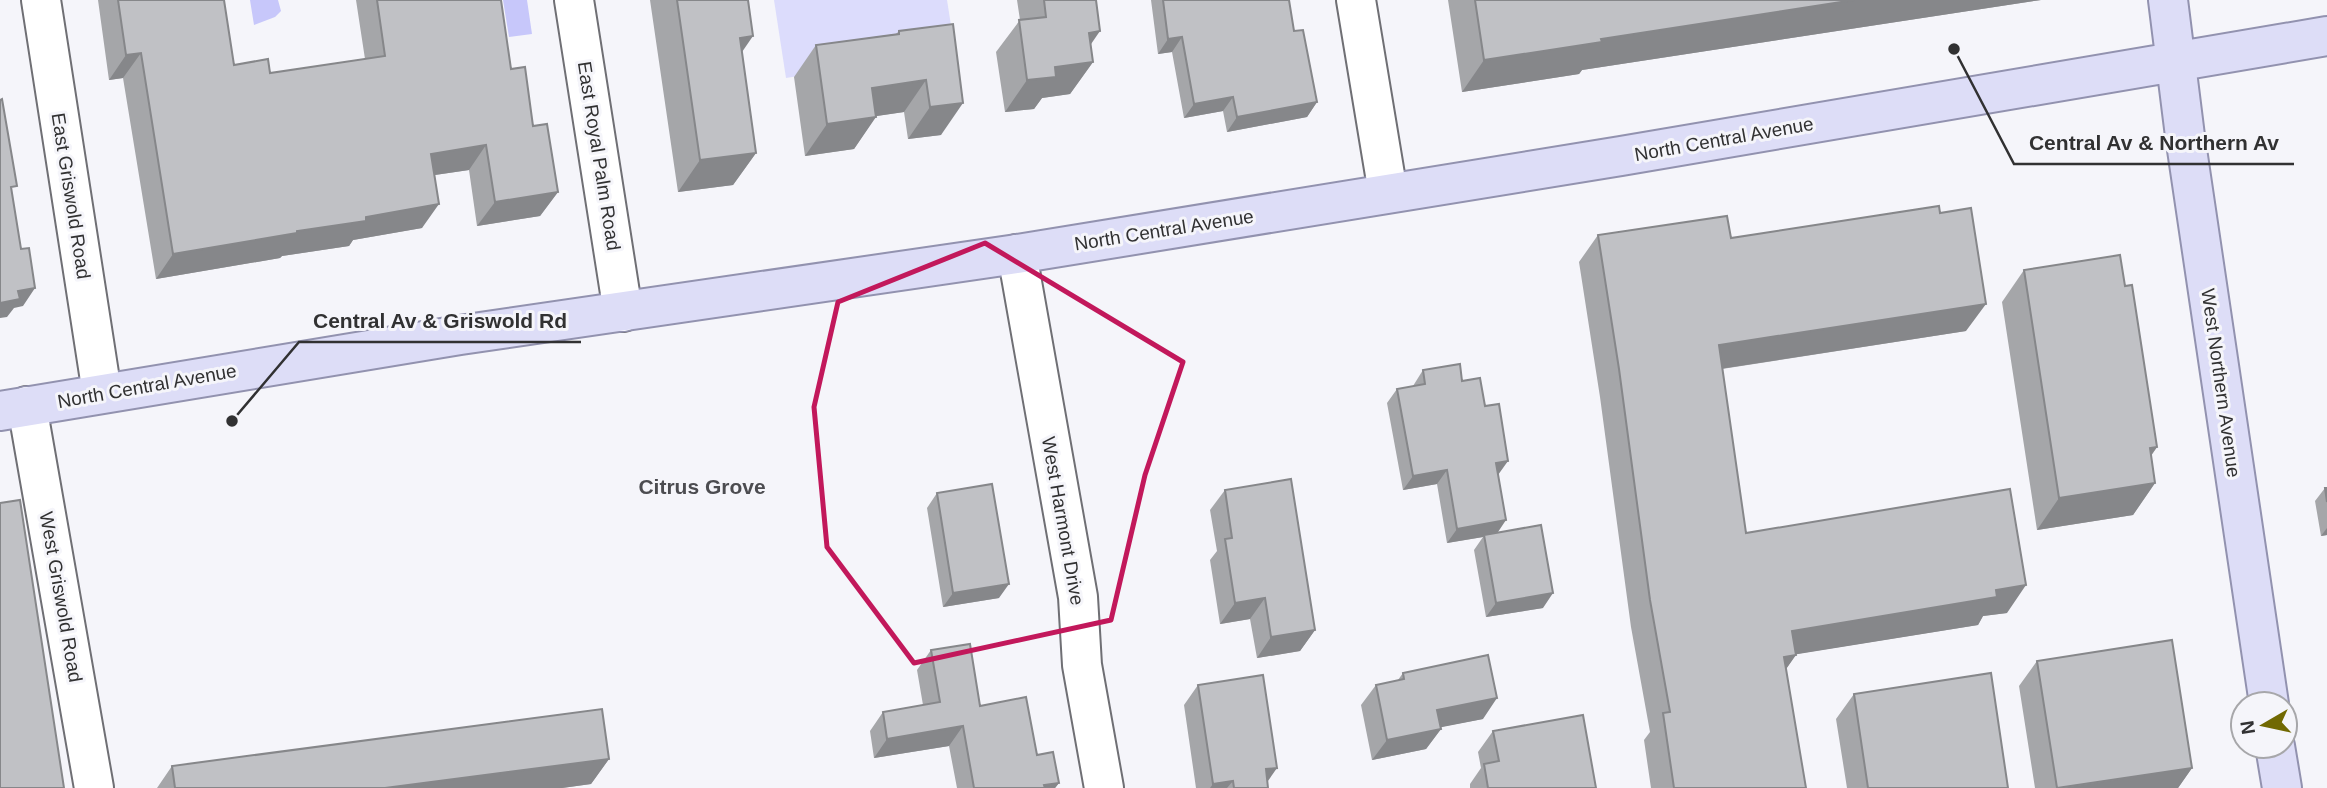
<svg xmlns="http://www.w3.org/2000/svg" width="2327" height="788" font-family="Arial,sans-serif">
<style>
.green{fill:#dcdcfc}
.water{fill:#c7c7fa}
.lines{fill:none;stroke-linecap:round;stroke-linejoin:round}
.minor-casing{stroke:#6f6f74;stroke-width:42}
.major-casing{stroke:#9292af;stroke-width:42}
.minor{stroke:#fff;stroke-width:38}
.major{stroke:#ddddf7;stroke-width:38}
.wall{fill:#a5a6a9}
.shaded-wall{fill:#86878a}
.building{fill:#c0c1c5;stroke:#86878a;stroke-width:2}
.marked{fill:none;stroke:#c2185b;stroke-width:5;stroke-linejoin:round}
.labels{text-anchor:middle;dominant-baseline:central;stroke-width:6;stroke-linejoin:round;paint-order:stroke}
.street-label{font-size:19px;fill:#313132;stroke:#f5f5fa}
.neighbourhood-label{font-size:21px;font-weight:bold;fill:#4c4c50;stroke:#f5f5fa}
.leader{fill:none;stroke:#313132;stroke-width:2.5}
.callout-dot{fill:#313132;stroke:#f5f5fa;stroke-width:2.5}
.callout-label{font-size:21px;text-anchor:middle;font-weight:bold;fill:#313132;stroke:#f5f5fa;stroke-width:6;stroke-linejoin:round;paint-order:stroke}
</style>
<rect width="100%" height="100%" fill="#f5f5fa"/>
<!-- green -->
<path class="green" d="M 774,0 L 947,0 L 955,51 L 786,78 Z"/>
<!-- water -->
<path class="water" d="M 250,0 L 278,0 L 281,11 L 275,17 L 254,25 Z
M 503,0 L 527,0 L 532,34 L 509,37 Z"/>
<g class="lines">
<defs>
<path id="minor" d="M 41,0 L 102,393
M 574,0 L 623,312
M 1356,0 L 1388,193
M 1017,254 L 1078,597 L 1082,665 L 1104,788
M 27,406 L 94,788"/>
<path id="major" d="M 2168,0 L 2185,136 L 2269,704
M 0,411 L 460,335 L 1017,254 L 1621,156 L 2327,36
M 2275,746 L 2282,788"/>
</defs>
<!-- minor casing -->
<use href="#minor" class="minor-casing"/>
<!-- major casing -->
<use href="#major" class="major-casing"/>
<!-- minor -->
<use href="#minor" class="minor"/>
<!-- major -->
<use href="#major" class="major"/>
</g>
<!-- wall -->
<path class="wall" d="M 98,0 L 224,0 L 234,65 L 270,73 L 365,59 L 356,0 L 501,0 L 511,69 L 558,192 L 540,216 L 477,226 L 469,170 L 435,175 L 422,228 L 353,240 L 349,246 L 282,256 L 280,258 L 156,279 L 123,78 L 109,80 Z
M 650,0 L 748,0 L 742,52 L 756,153 L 733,185 L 678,192 Z
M 1017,0 L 1096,0 L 1090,45 L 1093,62 L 1070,94 L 1042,98 L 1034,109 L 1005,112 L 996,52 L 1020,20 Z
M 1151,0 L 1289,0 L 1294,31 L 1317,102 L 1307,117 L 1227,132 L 1223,111 L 1184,118 L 1172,52 L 1158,54 Z
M 1448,0 L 2041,0 L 1582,70 L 1579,74 L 1462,92 Z
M 953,24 L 941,135 L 908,139 L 904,112 L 876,116 L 854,149 L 805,156 L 794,77 L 816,45 L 896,34 L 899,31 Z
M 1598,235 L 1731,238 L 1966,331 L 1722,369 L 1746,533 L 2007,613 L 1983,616 L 1978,625 L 1796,654 L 1786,669 L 1806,788 L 1651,788 L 1644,740 L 1650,732 L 1631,627 L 1600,397 L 1579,262 Z
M 2024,270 L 2125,286 L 2157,447 L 2151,456 L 2155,483 L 2133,515 L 2037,530 L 2002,302 Z
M 1423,370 L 1462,381 L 1485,406 L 1498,475 L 1497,533 L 1543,608 L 1486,617 L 1474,550 L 1483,537 L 1447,543 L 1437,484 L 1403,490 L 1387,403 L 1397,389 L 1413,386 Z
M 2325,488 L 2327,488 L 2327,535 L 2321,536 L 2315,501 Z
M 1225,490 L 1315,630 L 1300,651 L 1257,658 L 1250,619 L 1220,624 L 1210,560 L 1217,551 L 1210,510 Z
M 937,493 L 999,598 L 943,607 L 927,508 Z
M 931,650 L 980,706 L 1037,755 L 1059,783 L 1055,788 L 957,788 L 949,746 L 874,758 L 870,731 L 883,712 L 923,705 L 917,670 Z
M 2037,661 L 2192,768 L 2178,788 L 2035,788 L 2019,686 Z
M 1403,673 L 1483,719 L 1440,727 L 1441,729 L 1426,749 L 1372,760 L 1361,705 L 1376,685 L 1398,680 Z
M 1198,685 L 1267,782 L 1268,788 L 1196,788 L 1184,705 Z
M 1854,694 L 2008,788 L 1847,788 L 1836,719 Z
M 1493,731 L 1596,788 L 1470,788 L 1470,784 L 1481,768 L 1478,752 Z
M 609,759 L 591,784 L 562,788 L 157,788 L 172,766 Z"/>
<!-- shaded-wall -->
<path class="shaded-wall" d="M 1854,0 L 2041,0 L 1582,70 L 1579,74 L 1462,92 L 1484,60 L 1601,39 Z
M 1100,31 L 1078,63 L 1089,33 Z
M 753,36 L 731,68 L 740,38 Z
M 1182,37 L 1172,52 L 1158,54 L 1168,39 Z
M 141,53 L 123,78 L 109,80 L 126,55 Z
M 1093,62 L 1070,94 L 1042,98 L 1034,109 L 1005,112 L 1027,80 L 1055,67 Z
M 926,80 L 904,112 L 850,120 L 872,88 Z
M 1233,97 L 1223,111 L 1184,118 L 1194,104 Z
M 1317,102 L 1307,117 L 1227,132 L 1237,117 Z
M 963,103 L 941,135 L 908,139 L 930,107 Z
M 876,117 L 854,149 L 805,156 L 827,124 Z
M 486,145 L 469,170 L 414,178 L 431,154 Z
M 756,153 L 733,185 L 678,192 L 700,160 Z
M 558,192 L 540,216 L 477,226 L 495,202 Z
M 439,204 L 422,228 L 353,240 L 349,246 L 282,256 L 280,258 L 156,279 L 173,254 L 366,217 Z
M 35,288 L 23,306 L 14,308 L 7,317 L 0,318 L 0,303 L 18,291 Z
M 1986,304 L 1966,331 L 1700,372 L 1719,345 Z
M 2157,447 L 2134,479 L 2150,448 Z
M 1508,461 L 1498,475 L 1496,463 Z
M 1447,470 L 1437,484 L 1403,490 L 1413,476 Z
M 2155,483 L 2133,515 L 2037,530 L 2059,498 Z
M 1506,520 L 1496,535 L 1484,535 L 1483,537 L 1447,543 L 1457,529 Z
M 2327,528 L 2327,535 L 2321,536 Z
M 1009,584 L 999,598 L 943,607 L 953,593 Z
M 2026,585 L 2007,613 L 1983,616 L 1978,625 L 1773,658 L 1792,631 L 1996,590 Z
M 1553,593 L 1543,608 L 1486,617 L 1496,603 Z
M 1265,598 L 1250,619 L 1220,624 L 1235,603 Z
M 1315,630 L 1300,651 L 1257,658 L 1271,637 Z
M 1796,655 L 1777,682 L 1784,657 Z
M 1497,698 L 1483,719 L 1422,731 L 1437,710 Z
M 963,726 L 949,746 L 874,758 L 887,739 Z
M 1441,729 L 1426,749 L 1372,760 L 1387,740 Z
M 609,759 L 591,784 L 562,788 L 385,788 Z
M 1277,768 L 1263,788 L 1266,769 Z
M 2192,768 L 2178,788 L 2062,788 Z
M 1233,781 L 1227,788 L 1210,788 L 1213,784 Z
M 1059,783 L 1055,788 L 1042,788 L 1044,785 Z"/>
<!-- building -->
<path class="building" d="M 118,0 L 224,0 L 234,65 L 268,59 L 270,73 L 385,56 L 377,0 L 501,0 L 511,69 L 525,67 L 533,126 L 547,124 L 558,192 L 495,202 L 486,145 L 431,154 L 439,204 L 366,217 L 366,221 L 297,231 L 297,233 L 173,254 L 141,53 L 126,55 Z
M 677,0 L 748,0 L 753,36 L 740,38 L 756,153 L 700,160 Z
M 1044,0 L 1096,0 L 1100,31 L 1089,33 L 1093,62 L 1055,67 L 1056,77 L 1027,80 L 1019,20 L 1046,17 Z
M 1163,0 L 1289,0 L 1294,31 L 1303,30 L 1317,102 L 1237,117 L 1233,97 L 1194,104 L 1182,37 L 1168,39 Z
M 1475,0 L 1854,0 L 1601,39 L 1602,42 L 1484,60 Z
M 953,24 L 963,103 L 930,107 L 926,80 L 872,88 L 876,117 L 827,124 L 816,45 L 899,34 L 899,31 Z
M 2,99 L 17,186 L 11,187 L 21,249 L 29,248 L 35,288 L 18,291 L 20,299 L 0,303 L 0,100 Z
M 1939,206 L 1940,213 L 1971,208 L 1986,304 L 1719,345 L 1746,533 L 2010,489 L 2026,585 L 1996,590 L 1997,597 L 1792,631 L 1796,655 L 1784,657 L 1806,788 L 1674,788 L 1663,713 L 1670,712 L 1650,600 L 1619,369 L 1598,235 L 1727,216 L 1731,238 Z
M 2120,255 L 2125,286 L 2132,285 L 2134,298 L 2157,447 L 2150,448 L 2155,483 L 2059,498 L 2024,270 Z
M 1460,364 L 1462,381 L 1480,378 L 1485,406 L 1499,404 L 1508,461 L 1496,463 L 1506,520 L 1457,529 L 1447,470 L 1413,476 L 1397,389 L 1425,384 L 1423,370 Z
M 1291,479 L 1315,630 L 1271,637 L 1265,598 L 1235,603 L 1225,539 L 1232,538 L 1225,490 Z
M 992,484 L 1009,584 L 953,593 L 937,493 Z
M 2325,488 L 2327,488 L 2327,502 Z
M 20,500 L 64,788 L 0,788 L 0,503 Z
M 1541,525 L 1553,593 L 1496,603 L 1484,535 Z
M 2172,640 L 2192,768 L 2057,788 L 2037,661 Z
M 970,644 L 980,706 L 1026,697 L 1037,755 L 1053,752 L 1059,783 L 1044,785 L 1045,788 L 974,788 L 963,726 L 887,739 L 883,712 L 940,702 L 931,650 Z
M 1488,655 L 1497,698 L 1437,710 L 1441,729 L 1387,740 L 1376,685 L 1404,679 L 1403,673 Z
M 1991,673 L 2008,788 L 1868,788 L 1854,694 Z
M 1263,675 L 1277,768 L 1266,769 L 1268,788 L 1234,788 L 1233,781 L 1213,784 L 1198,685 Z
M 602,709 L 609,759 L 385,788 L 175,788 L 172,766 Z
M 1583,715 L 1596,788 L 1488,788 L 1484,764 L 1499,761 L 1493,731 Z"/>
<!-- marked area -->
<path class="marked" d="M 985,243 L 1183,362 L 1145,475 L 1111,620 L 914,663 L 827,547 L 814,407 L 838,302 Z"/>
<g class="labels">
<!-- street labels -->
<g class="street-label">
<text transform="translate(1724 139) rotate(-10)">North Central Avenue</text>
<text transform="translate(599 156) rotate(81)">East Royal Palm Road</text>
<text transform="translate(71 196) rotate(81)">East Griswold Road</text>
<text transform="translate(1164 230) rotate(-9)">North Central Avenue</text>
<text transform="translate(2221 383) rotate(82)">West Northern Avenue</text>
<text transform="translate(147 386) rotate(-10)">North Central Avenue</text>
<text transform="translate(1063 521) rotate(80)">West Harmont Drive</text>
<text transform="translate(61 597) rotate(80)">West Griswold Road</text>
</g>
<!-- neighbourhood labels -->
<g class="neighbourhood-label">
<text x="702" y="486">Citrus Grove</text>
</g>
</g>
<!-- callouts -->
<path class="leader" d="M1954 49L2014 164H2294M232 421L299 342H581"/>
<g class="callout-dot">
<circle cx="1954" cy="49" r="7"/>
<circle cx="232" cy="421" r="7"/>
</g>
<g class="callout-label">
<text x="2154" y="150">Central Av &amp; Northern Av</text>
<text x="440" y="328">Central Av &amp; Griswold Rd</text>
</g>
<!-- north arrow -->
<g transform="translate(2264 725) rotate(261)"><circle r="33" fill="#f5f5fa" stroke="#a7a7aa" stroke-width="2"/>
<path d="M0-5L12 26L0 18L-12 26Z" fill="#716902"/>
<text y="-10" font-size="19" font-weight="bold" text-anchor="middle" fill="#313132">N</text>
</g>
</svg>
